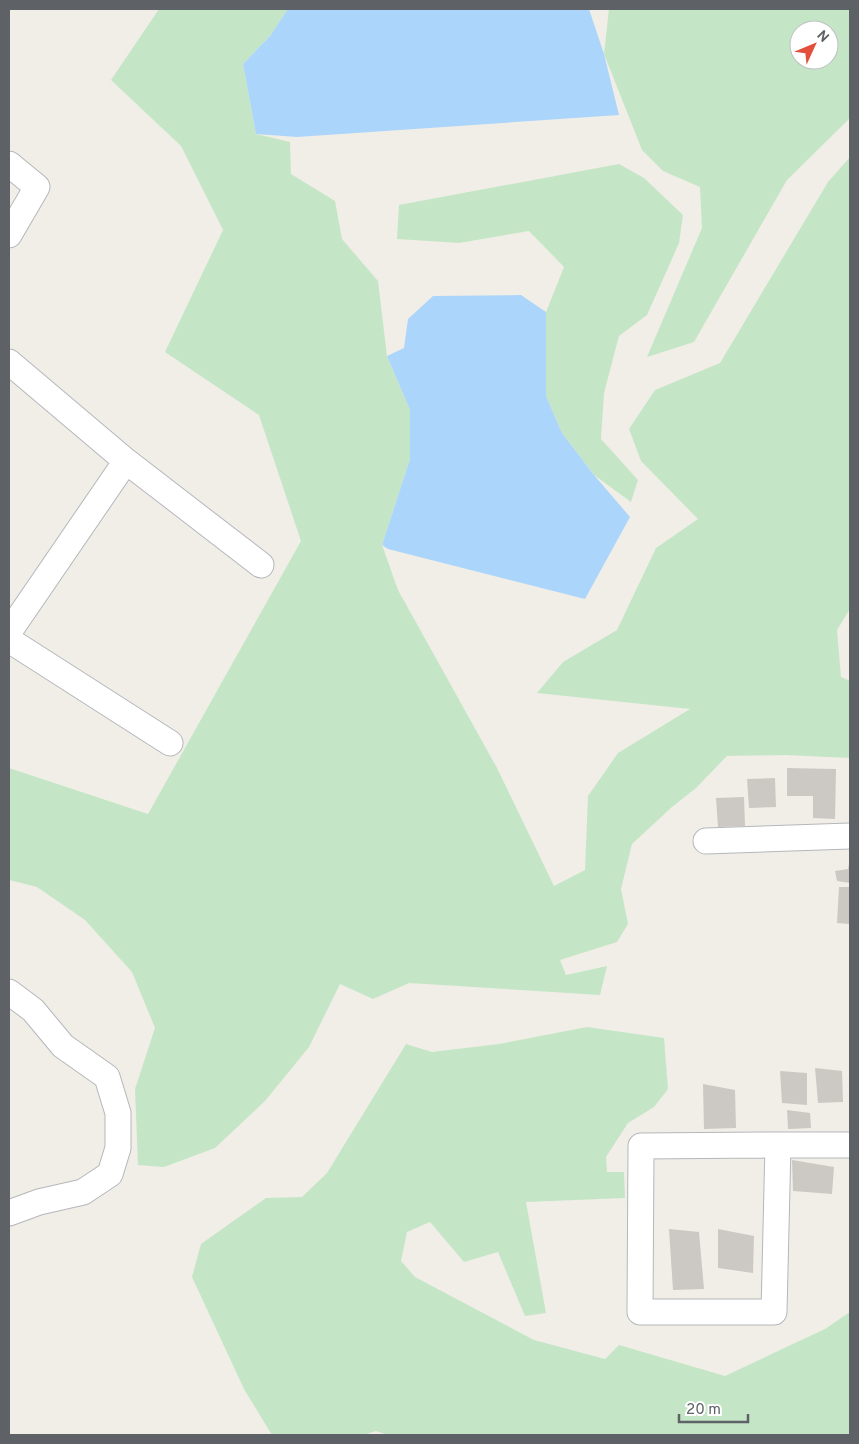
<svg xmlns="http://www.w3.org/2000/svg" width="859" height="1444" font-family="Overpass,sans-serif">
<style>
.green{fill:#c5e6c6;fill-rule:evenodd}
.water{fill:#acd5fb}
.building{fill:#ccc9c4}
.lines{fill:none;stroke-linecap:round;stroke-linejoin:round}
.minor-casing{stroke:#b4b7bb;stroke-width:27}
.minor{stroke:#fff;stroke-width:25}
</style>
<rect width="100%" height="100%" fill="#f0eee7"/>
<!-- green -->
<path class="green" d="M 159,9 L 288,9 L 270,36 L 243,64 L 256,134 L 290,142 L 291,174 L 335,201 L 342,239 L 378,281 L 387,356 L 410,410 L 410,459 L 382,545 L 398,590 L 497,768 L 554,886 L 585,870 L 588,796 L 618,753 L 690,709 L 537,693 L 563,662 L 617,630 L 656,548 L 698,519 L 641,461 L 629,429 L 655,390 L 720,363 L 828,182 L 850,157 L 850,609 L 837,630 L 841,677 L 850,681 L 850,758 L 785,755 L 727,756 L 696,788 L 672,807 L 632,844 L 621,889 L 628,924 L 617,942 L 560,960 L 566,975 L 607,966 L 600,995 L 409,983 L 373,999 L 340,984 L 309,1047 L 265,1101 L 215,1148 L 164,1167 L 138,1165 L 135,1089 L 155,1028 L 132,972 L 85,920 L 37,887 L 9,880 L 9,768 L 148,814 L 301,541 L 259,415 L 165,352 L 223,230 L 181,146 L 111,80 Z
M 609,9 L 850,9 L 850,118 L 787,180 L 694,342 L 647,357 L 702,228 L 700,187 L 663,171 L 642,150 L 604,54 ZM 799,30 L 829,30 L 829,60 L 799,60 Z
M 619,164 L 644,178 L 683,215 L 679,243 L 647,315 L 619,336 L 604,393 L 601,439 L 638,480 L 631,502 L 594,475 L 562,433 L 546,396 L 546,312 L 564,267 L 529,231 L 459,243 L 397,239 L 399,205 Z
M 587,1027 L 664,1038 L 668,1089 L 654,1107 L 628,1123 L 606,1157 L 607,1172 L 624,1172 L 625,1198 L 526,1202 L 546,1313 L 525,1316 L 498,1252 L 464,1262 L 430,1222 L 407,1232 L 401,1261 L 415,1277 L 534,1340 L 605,1359 L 619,1345 L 725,1376 L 825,1329 L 850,1312 L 850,1435 L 388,1435 L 376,1431 L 363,1435 L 272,1435 L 244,1389 L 192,1277 L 201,1244 L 266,1198 L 302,1197 L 327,1173 L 406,1044 L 432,1052 L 499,1044 Z"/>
<!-- water -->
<path class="water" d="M 288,9 L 589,9 L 604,54 L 619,115 L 297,137 L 256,134 L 243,64 L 270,36 Z
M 521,295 L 546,312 L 546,396 L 562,433 L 594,475 L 630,517 L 585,599 L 388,549 L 382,545 L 410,459 L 410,410 L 387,356 L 404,348 L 408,319 L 433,296 Z"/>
<!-- building -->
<path class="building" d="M 787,768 L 836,769 L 835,819 L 813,818 L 813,796 L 787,796 Z
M 775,778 L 776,807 L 749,808 L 747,779 Z
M 744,797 L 745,826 L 718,827 L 716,798 Z
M 849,864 L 850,864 L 850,883 L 837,881 L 835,871 L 848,869 Z
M 839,887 L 850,887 L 850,924 L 837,923 Z
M 815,1068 L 842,1071 L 843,1102 L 818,1103 Z
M 780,1071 L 807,1073 L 807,1105 L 782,1103 Z
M 703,1084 L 735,1090 L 736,1128 L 704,1129 Z
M 787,1110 L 810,1113 L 811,1128 L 788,1129 Z
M 792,1160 L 834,1167 L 832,1194 L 793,1191 Z
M 669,1229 L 699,1232 L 704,1289 L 673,1290 Z
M 718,1229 L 754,1236 L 753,1273 L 718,1268 Z"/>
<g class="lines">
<defs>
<path id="minor" d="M 9,164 L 37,187 L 9,235
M 9,362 L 126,461 L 261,565
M 9,632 L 126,461
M 9,640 L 170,743
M 706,841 L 850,836
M 9,992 L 33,1010 L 63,1046 L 107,1077 L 118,1113 L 118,1148 L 110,1174 L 83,1192 L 39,1202 L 9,1213
M 778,1145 L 774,1312 L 640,1312 L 641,1146 Z
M 778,1145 L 850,1145"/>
</defs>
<!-- minor casing -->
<use href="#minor" class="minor-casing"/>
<!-- minor -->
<use href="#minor" class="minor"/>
</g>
<!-- border -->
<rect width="859" height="1444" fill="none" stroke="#5e6267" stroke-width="20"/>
<!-- north arrow -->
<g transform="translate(814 45) rotate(46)"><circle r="24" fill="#ffffff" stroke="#bfc0c2"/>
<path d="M0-4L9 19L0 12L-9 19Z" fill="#e24f3b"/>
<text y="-8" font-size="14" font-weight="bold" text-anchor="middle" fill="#5e6267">N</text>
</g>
<!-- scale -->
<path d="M679 1414v8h69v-8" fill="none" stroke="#5e6267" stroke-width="2.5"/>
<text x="686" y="1414" font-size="15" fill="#5e6267" stroke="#ffffff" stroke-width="4" paint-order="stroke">20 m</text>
</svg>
